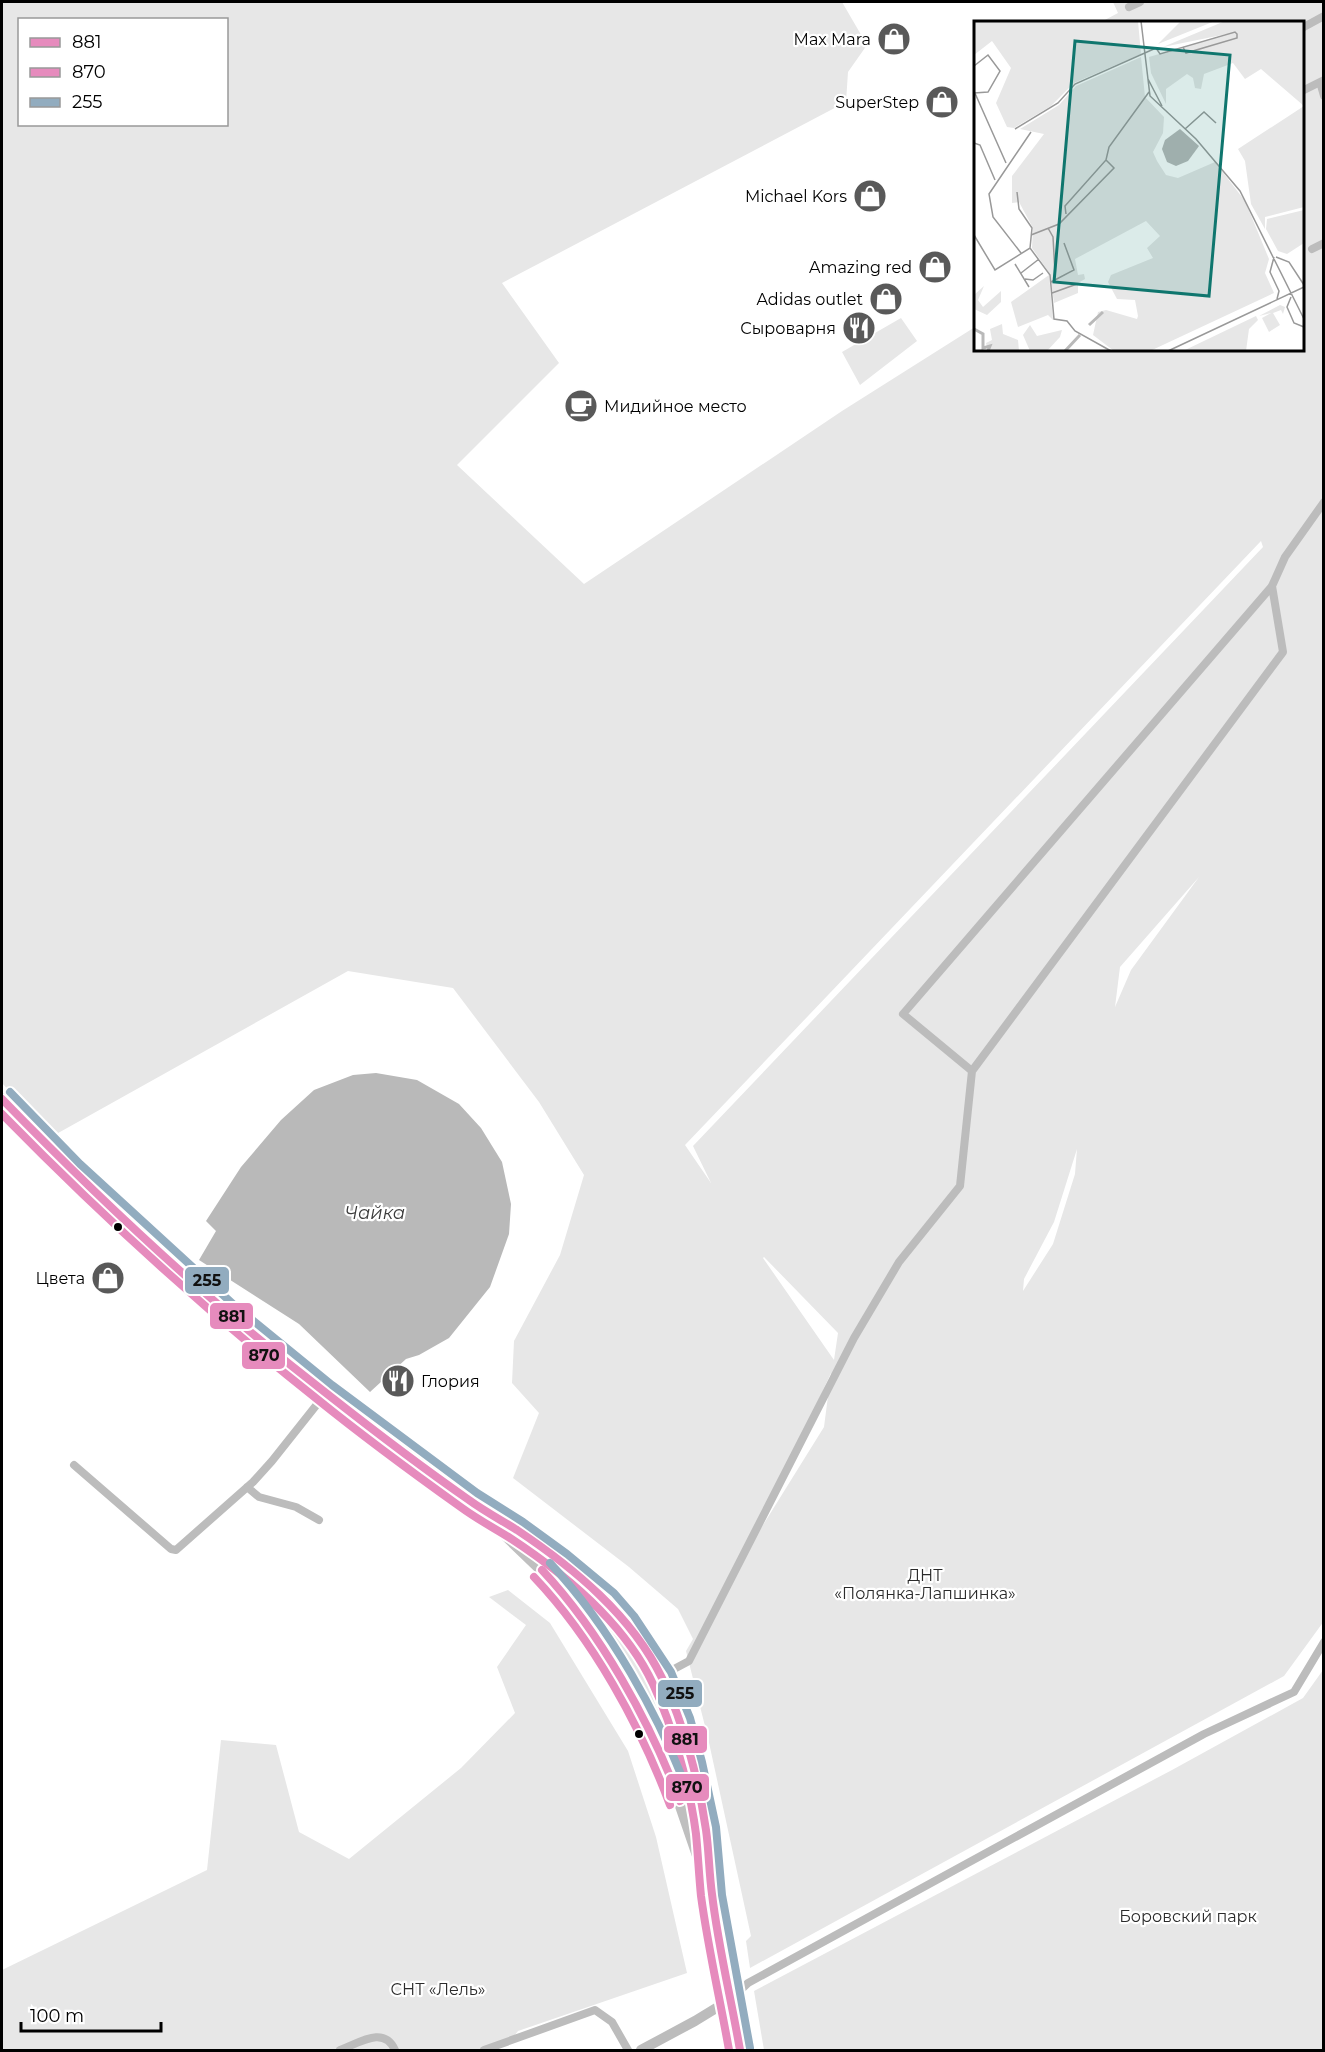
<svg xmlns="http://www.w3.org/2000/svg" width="1325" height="2052" font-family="Montserrat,sans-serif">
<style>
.green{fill:#e7e7e7;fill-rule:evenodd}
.water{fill:#b9b9b9}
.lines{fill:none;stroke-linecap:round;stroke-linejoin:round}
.minor{stroke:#bcbcbc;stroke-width:8}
.tertiary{stroke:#bcbcbc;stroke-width:10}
.secondary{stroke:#bfbfbf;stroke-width:12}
.bus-1-casing{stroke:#fff;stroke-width:12}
.bus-2-casing{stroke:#fff;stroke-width:12}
.bus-3-casing{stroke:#fff;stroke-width:12}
.bus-1{stroke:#e68bbd;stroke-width:8}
.bus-2{stroke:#e68bbd;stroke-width:8}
.bus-3{stroke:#92acbf;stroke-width:8}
.bus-dot{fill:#000;stroke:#fff;stroke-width:2}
.labels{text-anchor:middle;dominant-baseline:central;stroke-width:4.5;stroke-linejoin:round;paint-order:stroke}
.poi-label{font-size:16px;fill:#000;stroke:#fff;text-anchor:end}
.park-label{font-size:16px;fill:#2b2b2b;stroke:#fff}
.water-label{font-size:18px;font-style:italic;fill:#3c3c3c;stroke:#fff}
.inset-river{fill:none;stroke:#b9b9b9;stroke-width:3}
.inset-road{fill:none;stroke:#999;stroke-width:1.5}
.view{fill:#0f766e;fill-opacity:0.15;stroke:#0f766e;stroke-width:3}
.inset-edge{fill:none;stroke:#000;stroke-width:3}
.line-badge{stroke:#fff;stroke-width:2}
.pale-badge-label{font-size:16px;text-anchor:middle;font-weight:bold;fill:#111}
</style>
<rect width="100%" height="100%" fill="#fff"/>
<!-- green -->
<path class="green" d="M 2,2 L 842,2 L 867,45 L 848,72 L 846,102 L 502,283 L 559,363 L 457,465 L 584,584 L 842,411 L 975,327 L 976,350 L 1302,350 L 1302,22 L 1101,22 L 1118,13 L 1113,2 L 1323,2 L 1324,1621 L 1284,1676 L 750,1968 L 746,1941 L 751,1936 L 708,1738 L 686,1651 L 693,1639 L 678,1609 L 629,1567 L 513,1478 L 539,1413 L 512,1383 L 514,1341 L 560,1255 L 584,1175 L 539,1102 L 453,988 L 348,971 L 51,1137 L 2,1083 ZM 20,20 L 226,20 L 226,124 L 20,124 ZM 1261,541 L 1263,547 L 693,1146 L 711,1183 L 685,1145 ZM 1199,877 L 1131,970 L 1115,1007 L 1120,967 ZM 1077,1149 L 1075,1174 L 1053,1244 L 1023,1291 L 1024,1279 L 1054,1222 ZM 764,1257 L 838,1333 L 834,1360 L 763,1258 ZM 831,1373 L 824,1427 L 750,1546 Z
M 901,318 L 917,341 L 860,385 L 842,352 Z
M 534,1550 C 556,1569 579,1587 600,1607 C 659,1664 680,1742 696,1820 C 659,1718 608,1630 534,1550 Z
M 508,1590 L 550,1623 L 628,1751 L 656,1837 L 687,1973 L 518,2031 L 514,2036 L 478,2050 L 2,2050 L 2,1970 L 207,1870 L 221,1740 L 276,1745 L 299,1832 L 349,1859 L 461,1768 L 515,1713 L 497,1667 L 526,1625 L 489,1597 Z
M 1323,1670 L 1323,2050 L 764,2050 L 754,1991 L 1172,1770 L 1303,1698 Z"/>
<!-- water -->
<path class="water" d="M 376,1073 L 417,1080 L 459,1104 L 481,1128 L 502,1162 L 511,1204 L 509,1234 L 490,1287 L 449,1338 L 419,1355 L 406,1359 L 370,1392 L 299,1324 L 199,1260 L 216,1231 L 206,1221 L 241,1167 L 281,1120 L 314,1090 L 353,1075 Z"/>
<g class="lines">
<!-- minor -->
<path class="minor" d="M 1129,7 L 1140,2
M 1302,28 L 1324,16
M 1320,82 L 1324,96
M 1302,91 L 1324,80
M 1312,249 L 1324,243
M 972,1071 L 903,1014 L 1272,586 L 1285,557 L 1324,502
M 74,1465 L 171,1549 L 176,1550 L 253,1482 L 272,1461 L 326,1393
M 247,1487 L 259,1497 L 296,1507 L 319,1520
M 661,1676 L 689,1661 L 854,1338 L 899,1262 L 960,1186 L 972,1071 L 1283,652 L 1272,586
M 731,1999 L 748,1983 L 1204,1734 L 1294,1692 L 1324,1642
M 340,2050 C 359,2043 384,2025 395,2050
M 484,2050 L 595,2010 L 612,2022 L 628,2050"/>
<!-- tertiary -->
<path class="tertiary" d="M 641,2050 L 695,2021 L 731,1999"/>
<!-- secondary -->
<path class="secondary" d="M 2,1099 L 73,1172 L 227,1313 L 326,1393 L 471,1502 L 517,1530 L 561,1562 L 607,1601 L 626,1622 L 661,1676 L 680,1722 L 692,1765 L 706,1829 L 712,1896 L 740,2050
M 487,1517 L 546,1574 L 593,1634 L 614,1668 L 648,1727 L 669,1771 L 705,1876"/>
<defs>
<path id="bus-1" d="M 2,1099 C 104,1204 211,1304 326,1393 C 373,1430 420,1466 469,1500 C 484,1511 501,1520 517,1530 C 574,1568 632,1616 662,1678 C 684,1724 699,1781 706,1830 C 709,1851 709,1873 712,1894 C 718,1946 731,1998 740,2050
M 542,1570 C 601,1633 649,1720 680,1801"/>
<path id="bus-2" d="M 2,1114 C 101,1215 206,1311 317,1399 C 364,1437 413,1473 462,1508 C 477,1519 494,1528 510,1538 C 565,1574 625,1624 653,1684 C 673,1727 690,1787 696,1834 C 698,1855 699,1876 701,1896 C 708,1948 720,1999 729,2050
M 534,1577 C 593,1639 640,1725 670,1805"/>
<path id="bus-3" d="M 10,1092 L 80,1164 L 234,1305 L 332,1385 L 477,1493 L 523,1522 L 567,1554 L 614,1593 L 634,1616 L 671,1672 L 690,1718 L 702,1762 L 716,1827 L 722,1895 L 750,2048
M 550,1563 C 610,1627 659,1715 690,1797"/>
</defs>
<!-- bus-1 casing -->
<use href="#bus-1" class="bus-1-casing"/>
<!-- bus-2 casing -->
<use href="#bus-2" class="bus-2-casing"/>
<!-- bus-3 casing -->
<use href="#bus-3" class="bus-3-casing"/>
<!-- bus-1 -->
<use href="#bus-1" class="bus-1"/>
<!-- bus-2 -->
<use href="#bus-2" class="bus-2"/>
<!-- bus-3 -->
<use href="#bus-3" class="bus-3"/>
</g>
<!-- icons -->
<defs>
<symbol id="shop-disc" viewBox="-11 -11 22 22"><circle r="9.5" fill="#595959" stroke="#fff"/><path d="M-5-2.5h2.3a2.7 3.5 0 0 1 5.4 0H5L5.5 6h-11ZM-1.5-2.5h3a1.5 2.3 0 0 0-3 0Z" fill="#fff"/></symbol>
<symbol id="restaurant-disc" viewBox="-11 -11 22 22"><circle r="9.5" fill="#595959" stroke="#fff"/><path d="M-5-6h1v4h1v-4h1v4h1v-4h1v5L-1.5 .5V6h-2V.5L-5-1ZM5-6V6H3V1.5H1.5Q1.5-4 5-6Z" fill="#fff"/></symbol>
<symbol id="cafe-disc" viewBox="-11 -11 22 22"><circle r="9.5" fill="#595959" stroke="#fff"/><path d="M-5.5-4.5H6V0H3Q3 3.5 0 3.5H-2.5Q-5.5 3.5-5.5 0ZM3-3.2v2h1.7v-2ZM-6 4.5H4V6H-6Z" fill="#fff"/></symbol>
</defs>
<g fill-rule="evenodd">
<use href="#shop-disc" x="875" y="20" width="38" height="38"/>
<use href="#shop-disc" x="923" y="83" width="38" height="38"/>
<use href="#shop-disc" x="851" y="177" width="38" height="38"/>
<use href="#shop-disc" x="916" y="248" width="38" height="38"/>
<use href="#shop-disc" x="867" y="280" width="38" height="38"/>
<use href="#restaurant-disc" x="840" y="309" width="38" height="38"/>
<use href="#cafe-disc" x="562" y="387" width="38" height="38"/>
<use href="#shop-disc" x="89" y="1259" width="38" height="38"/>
<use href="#restaurant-disc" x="379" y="1362" width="38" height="38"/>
</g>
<!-- markers -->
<g class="bus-dot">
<circle cx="118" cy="1227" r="5"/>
<circle cx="639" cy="1734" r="5"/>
</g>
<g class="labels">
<!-- poi labels -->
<g class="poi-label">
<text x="871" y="39">Max Mara</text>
<text x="919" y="102">SuperStep</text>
<text x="847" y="196">Michael Kors</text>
<text x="912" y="267">Amazing red</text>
<text x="863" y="299">Adidas outlet</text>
<text x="836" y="328">Сыроварня</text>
<text x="604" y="406" text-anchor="start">Мидийное место</text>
<text x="85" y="1278">Цвета</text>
<text x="421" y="1381" text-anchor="start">Глория</text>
</g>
<!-- park labels -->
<g class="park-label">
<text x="925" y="1575">ДНТ<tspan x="925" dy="18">«Полянка-Лапшинка»</tspan></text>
<text x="1188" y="1916">Боровский парк</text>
<text x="438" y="1989">СНТ «Лель»</text>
</g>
<!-- water labels -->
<g class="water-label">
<text x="375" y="1213">Чайка</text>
</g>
</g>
<!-- overview -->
<g transform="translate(974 21)">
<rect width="330" height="330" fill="#fff"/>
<path d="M 0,0 L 164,0 L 167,33 L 100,62 L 77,85 L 40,107 L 33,106 L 22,82 L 37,47 L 18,20 L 0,34 ZM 207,0 L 241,0 L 184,23 ZM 251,0 L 330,0 L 330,186 L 291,196 L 291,208 L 277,183 L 271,140 L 264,128 L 330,85 L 287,48 L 271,58 L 259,42 L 230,53 L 227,68 L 221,67 L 219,57 L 213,53 L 192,68 L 192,83 L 177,52 L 175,36 L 253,13 L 189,26 ZM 167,36 L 171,76 L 190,96 L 189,112 L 179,131 L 183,140 L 192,154 L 204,157 L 241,141 L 271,180 L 295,238 L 291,252 L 300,272 L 176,330 L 140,330 L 119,314 L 124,291 L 132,289 L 163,298 L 164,295 L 161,279 L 143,278 L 134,261 L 137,254 L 179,237 L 173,227 L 186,215 L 172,200 L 101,238 L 104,254 L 110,253 L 111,258 L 104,262 L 104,272 L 80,282 L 76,253 L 58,227 L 59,207 L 45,181 L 38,182 L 38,155 L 70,113 L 46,108 L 85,84 L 102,65 ZM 330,189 L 330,222 L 313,233 L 304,230 L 292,208 L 293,198 ZM 75,254 L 79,299 L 74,294 L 44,306 L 37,281 ZM 10,265 L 4,279 L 9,286 L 27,270 L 27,281 L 13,294 L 0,288 L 0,274 ZM 306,284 L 311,286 L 309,293 L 307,289 L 299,292 L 306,304 L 295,311 L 288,297 L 297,292 L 285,295 ZM 282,295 L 284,299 L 275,308 L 272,330 L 209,330 ZM 28,303 L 29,313 L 44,319 L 45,330 L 14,330 L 12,322 L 18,319 L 16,308 ZM 56,304 L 63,315 L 88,309 L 86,316 L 73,330 L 56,330 L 49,314 Z" fill="#e7e7e7"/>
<path d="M 206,108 L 225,125 L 214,140 L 202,145 L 193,141 L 188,128 L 191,119 Z" fill="#b9b9b9"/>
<path class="inset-river" d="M 115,304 L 129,291M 0,308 L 9,313 L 9,327 L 16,325 L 14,330M 91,330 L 106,314"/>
<path class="inset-road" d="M 167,0 L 176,75 L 222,118 L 266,170 L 330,298M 0,45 L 14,34 L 26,50 L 14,71 L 0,72M 174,58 L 188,85M 0,70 L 32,142M 41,108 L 84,82 L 101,63 L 182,27 L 186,33 L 261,11 L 263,13 L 263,17 L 212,32 L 209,26M 211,108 L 230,91 L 242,102M 0,122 L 6,124 L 21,159M 43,171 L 45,188 L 58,207 L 56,227M 92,193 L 91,185 L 132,139 L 135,126 L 175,71M 74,207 L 79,216 L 81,252M 0,214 L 21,249 L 56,227 L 76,254 L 80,298 L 93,300 L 101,310 L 137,330M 57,214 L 85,203 L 140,147 L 132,139M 47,232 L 19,196 L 15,173 L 57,111M 300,236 L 296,251 L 305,270 L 303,278M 302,236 L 315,241 L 330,264M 41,243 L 55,266M 47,252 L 65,238M 51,258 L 59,259 L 69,252M 77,261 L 100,249 L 90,222M 78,272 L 103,263M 317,276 L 313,286 L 320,302 L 330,306M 194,330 L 330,266"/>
<path class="view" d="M 101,20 L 256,34 L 235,275 L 80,261 Z"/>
<rect width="330" height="330" class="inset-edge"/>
</g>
<g class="line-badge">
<rect x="184" y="1266" width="46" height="29" rx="6" fill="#92acbf"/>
<rect x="209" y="1302" width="45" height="28" rx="6" fill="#e68bbd"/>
<rect x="241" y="1341" width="45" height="29" rx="6" fill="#e68bbd"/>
<rect x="657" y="1679" width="46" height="29" rx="6" fill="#92acbf"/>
<rect x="663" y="1725" width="45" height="29" rx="6" fill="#e68bbd"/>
<rect x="665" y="1773" width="45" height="29" rx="6" fill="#e68bbd"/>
</g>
<g class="pale-badge-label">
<text x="207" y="1286">255</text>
<text x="232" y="1322">881</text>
<text x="264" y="1361">870</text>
<text x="680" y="1699">255</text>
<text x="685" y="1745">881</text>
<text x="687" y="1793">870</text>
</g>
<!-- border -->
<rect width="1325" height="2052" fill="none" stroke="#000000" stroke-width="6"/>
<!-- legend -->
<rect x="18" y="18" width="210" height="108" fill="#ffffff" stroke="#999999" stroke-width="1.5"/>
<rect x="30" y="38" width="30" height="9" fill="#e68bbd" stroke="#999999" stroke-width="1.5"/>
<text x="72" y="48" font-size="18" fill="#000000">881</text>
<rect x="30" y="68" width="30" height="9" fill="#e68bbd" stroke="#999999" stroke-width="1.5"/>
<text x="72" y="78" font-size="18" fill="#000000">870</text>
<rect x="30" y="98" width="30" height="9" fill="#92acbf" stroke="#999999" stroke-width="1.5"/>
<text x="72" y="108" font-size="18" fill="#000000">255</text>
<!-- scale -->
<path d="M21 2022v9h140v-9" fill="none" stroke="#000000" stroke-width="3"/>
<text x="30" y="2022" font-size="18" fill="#000000" stroke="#ffffff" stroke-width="4.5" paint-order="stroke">100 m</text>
</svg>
